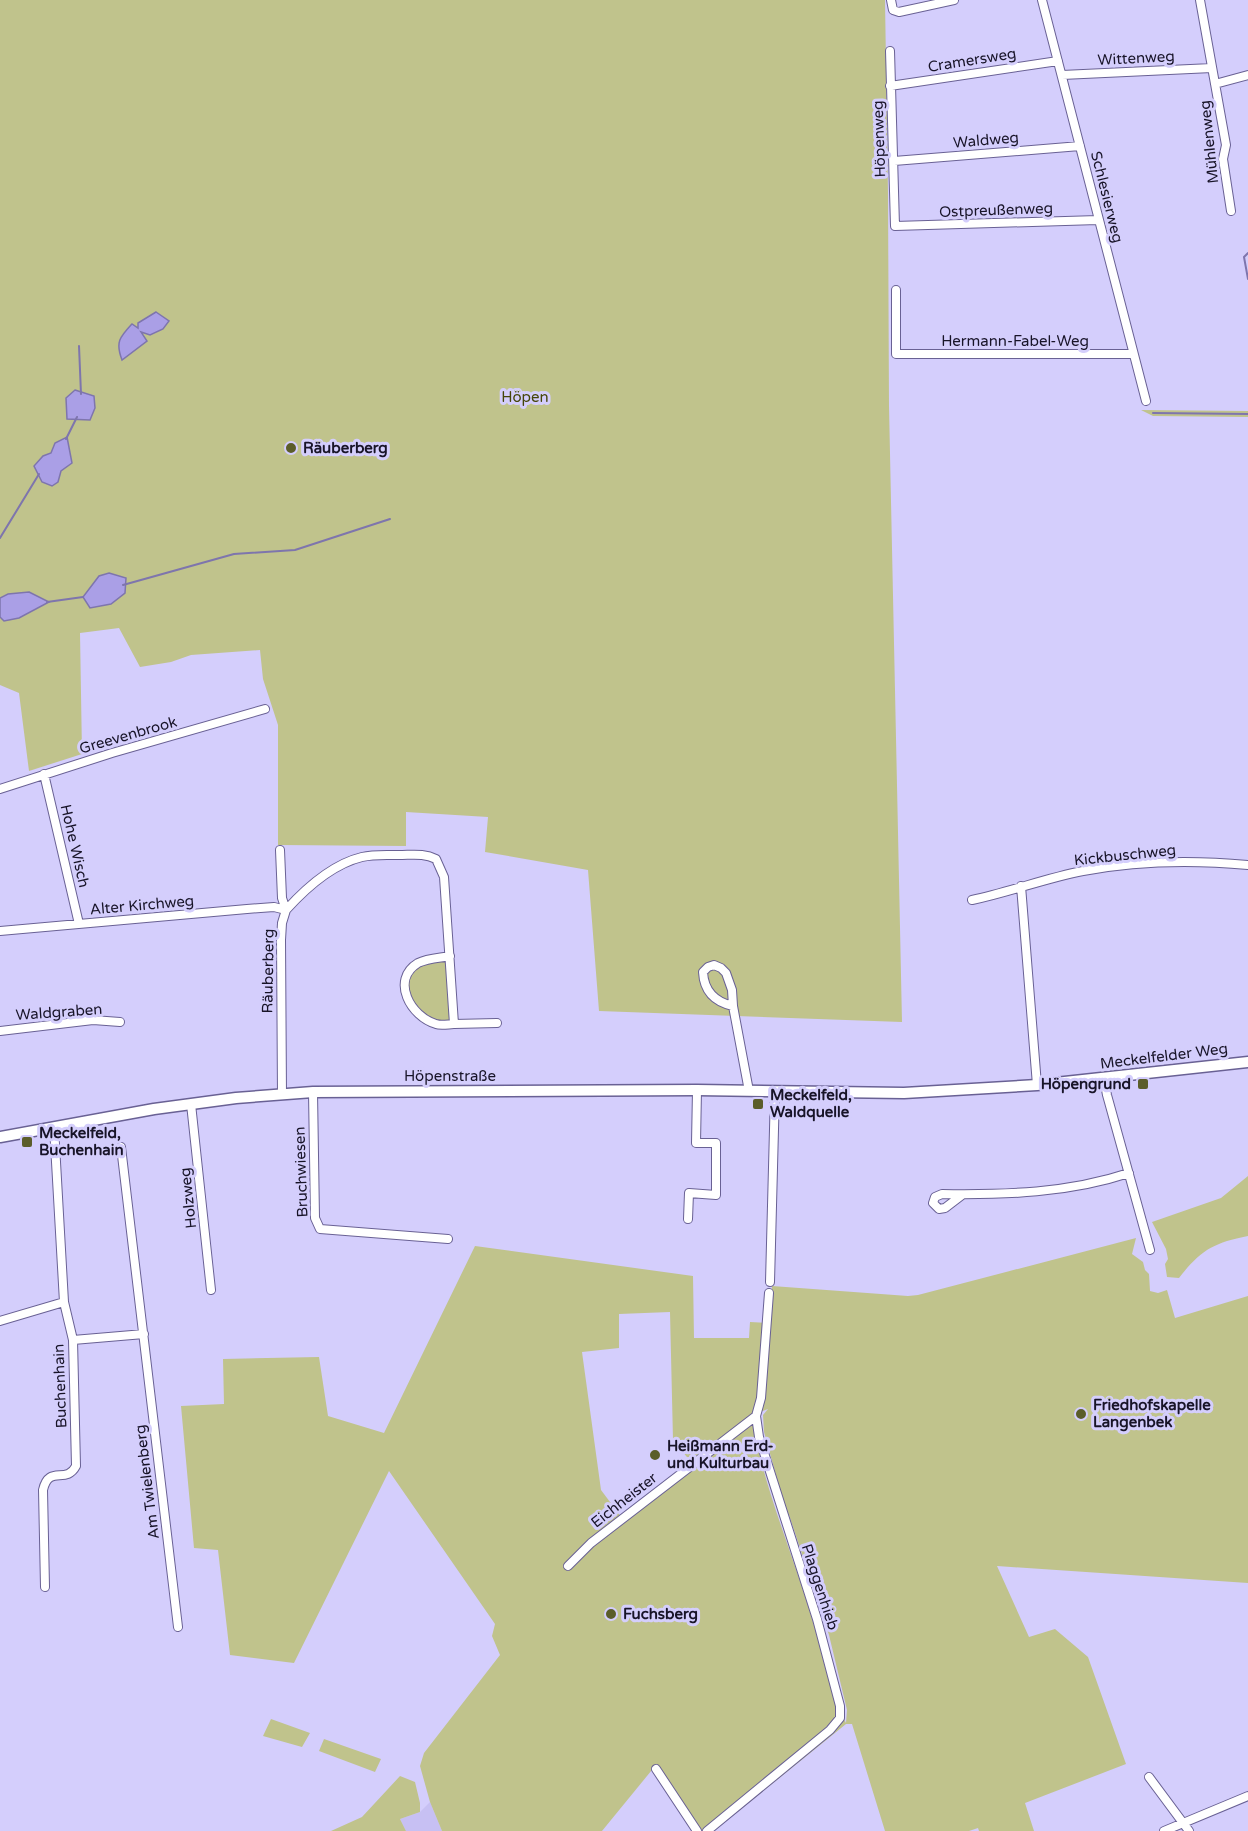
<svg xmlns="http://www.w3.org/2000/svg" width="1248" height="1831" font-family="'Varela Round',sans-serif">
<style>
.built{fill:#c7c0f3}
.green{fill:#c0c38c;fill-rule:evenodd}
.water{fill:#aa9fe6;stroke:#7e75ad;stroke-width:1.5}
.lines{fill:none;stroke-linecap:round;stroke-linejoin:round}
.stream{stroke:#7e75ad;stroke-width:2}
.street-casing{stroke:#696194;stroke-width:10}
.secondary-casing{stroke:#696194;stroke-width:13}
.street{stroke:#fff;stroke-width:8}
.secondary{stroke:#fff;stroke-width:10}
.poi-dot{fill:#5b5d2a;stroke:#d4cefc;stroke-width:2}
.labels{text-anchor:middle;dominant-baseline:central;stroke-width:6;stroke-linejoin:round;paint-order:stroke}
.street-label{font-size:15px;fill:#181428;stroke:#d4cefc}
.park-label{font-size:15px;fill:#454609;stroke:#d4cefc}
.poi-label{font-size:15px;font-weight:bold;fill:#181428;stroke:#d4cefc;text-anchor:start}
</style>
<rect width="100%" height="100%" fill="#d4cefc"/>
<!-- built -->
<path class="built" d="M 430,1802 L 442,1831 L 406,1831 L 400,1819 L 420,1812 Z"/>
<!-- green -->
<path class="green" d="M 0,0 L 885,0 L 888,193 L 889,406 L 902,1022 L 599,1011 L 588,870 L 485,852 L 488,817 L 406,812 L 406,846 L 278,845 L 278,725 L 263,679 L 260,650 L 191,655 L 171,662 L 140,667 L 119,628 L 80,633 L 82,754 L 29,771 L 19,693 L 0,685 ZM 67,438 L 58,482 L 43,456 L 51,453 L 55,443 Z
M 1141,410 L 1248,411 L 1248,417 L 1153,416 Z
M 450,957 L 454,1024 C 429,1024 424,1017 407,999 C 409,960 414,965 450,957 Z
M 1248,1176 L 1248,1236 C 1213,1243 1201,1250 1179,1278 L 1167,1277 L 1165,1264 L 1168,1259 L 1166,1249 L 1152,1222 L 1221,1198 Z
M 1136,1238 L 1132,1254 L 1143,1262 L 1145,1270 L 1149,1274 L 1150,1291 L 1158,1293 L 1167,1290 L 1175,1318 L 1248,1296 L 1248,1583 L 997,1566 L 1029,1637 L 1055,1629 L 1088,1657 L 1126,1764 L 1025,1803 L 1034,1831 L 979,1831 L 978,1828 L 969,1831 L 885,1831 L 852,1724 L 846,1724 L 714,1831 L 702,1831 L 656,1765 L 602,1831 L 442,1831 L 430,1802 L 420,1766 L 424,1753 L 500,1655 L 492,1636 L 495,1624 L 389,1471 L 294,1663 L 230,1655 L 218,1550 L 194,1548 L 181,1406 L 224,1404 L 223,1359 L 319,1357 L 328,1416 L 384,1433 L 475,1246 L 693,1276 L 694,1338 L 749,1338 L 750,1322 L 769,1323 L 772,1286 L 908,1296 L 918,1295 ZM 670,1312 L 673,1440 L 691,1462 L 752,1415 L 768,1409 L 763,1415 L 764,1432 L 787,1515 L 789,1515 L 829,1635 L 847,1710 L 846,1723 C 829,1692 823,1656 813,1622 C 794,1556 765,1492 753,1424 L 625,1522 L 601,1490 L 582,1352 L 619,1348 L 619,1314 Z
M 271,1719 L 310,1733 L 302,1747 L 263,1736 Z
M 324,1739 L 381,1759 L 375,1772 L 319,1751 Z
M 400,1776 L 415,1782 L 420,1803 L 420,1812 L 400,1819 L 406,1831 L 331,1831 L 362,1817 Z"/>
<!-- water -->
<path class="water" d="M 156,312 L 169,321 L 163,329 L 150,335 L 141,332 L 147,341 L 122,360 C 115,342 120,337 132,324 L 138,328 L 138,323 Z
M 75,390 L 94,396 L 95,408 L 90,420 L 67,419 L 66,398 Z
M 67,437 L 72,463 L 61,471 L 58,482 L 52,486 L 42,482 L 34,466 L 43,456 L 51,453 L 55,443 Z
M 109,573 L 126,578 L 125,593 L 111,604 L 90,608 L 83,597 L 99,576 Z
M 29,592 L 49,602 L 19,618 L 4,621 L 0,617 L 0,598 L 8,594 Z"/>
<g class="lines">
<!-- stream -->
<path class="stream" d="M 1248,253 L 1244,257 L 1248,279
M 79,346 L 81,394
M 1153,413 L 1248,414
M 66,439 L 77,417
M 0,538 L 39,474
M 123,585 L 234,554 L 295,550 L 390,519
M 47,602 L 83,597"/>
<defs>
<path id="street" d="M 891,0 L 893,10 L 899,12 L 954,0
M 1042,0 L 1146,401
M 1200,0 L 1226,145 L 1223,159 L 1231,211
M 890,51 L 895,226 L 1098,220
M 1062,75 L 1212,68
M 1215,84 L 1248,75
M 890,86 L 1058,61
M 894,161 L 1080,146
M 896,290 L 896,354 L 1133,354
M 44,774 L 79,924
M 0,789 L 112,753 L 265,709
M 280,850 L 282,898 L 286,910 L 282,923 L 281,940 L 282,1095
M 1021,886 L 1037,1085
M 972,900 C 1010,892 1046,878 1083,871 C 1136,861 1194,860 1248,865
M 286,910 C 305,889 333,864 362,857 C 374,854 387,855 399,855 C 413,855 424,853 436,859 L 444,877 L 454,1024 C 449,1024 441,1026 436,1024 C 411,1017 390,980 418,963 C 428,958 440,958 450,956
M 0,931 L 247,909 L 274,907 L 286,910
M 733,1006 C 715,1002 704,991 703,972 L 708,967 L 714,965 L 721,968 L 726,973 L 732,990 L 733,1006 L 749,1091
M 454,1024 L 497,1023
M 0,1031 L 93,1020 L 120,1022
M 1104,1079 L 1107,1095 L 1150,1250
M 313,1092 L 315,1218 L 320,1229 L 448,1239
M 191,1104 L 211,1290
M 121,1147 L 178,1627
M 962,1195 L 945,1208 L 939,1209 L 933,1203 L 935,1197 L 942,1194 C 1005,1195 1069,1193 1129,1173
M 688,1219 L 689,1193 L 716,1195 L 716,1143 L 696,1143 L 697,1090
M 770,1282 L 775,1091
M 0,1321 L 64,1302
M 73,1340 L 144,1334
M 568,1566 L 591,1543 L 756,1416
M 45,1587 L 43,1490 C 49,1464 66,1485 76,1466 L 73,1340 L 64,1302 L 54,1127
M 656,1769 L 697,1831
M 1149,1777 L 1189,1831
M 707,1831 L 830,1730 L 840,1718 L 840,1706 L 817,1619 L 759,1437 L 756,1416 L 761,1398 L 769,1293
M 1164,1831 L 1248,1796"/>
<path id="secondary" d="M 0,1137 L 154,1109 L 236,1098 L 313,1092 L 697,1090 L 904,1093 L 1037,1085 L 1248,1062"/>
</defs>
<!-- street casing -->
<use href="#street" class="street-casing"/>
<!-- secondary casing -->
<use href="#secondary" class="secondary-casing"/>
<!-- street -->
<use href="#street" class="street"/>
<!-- secondary -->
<use href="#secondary" class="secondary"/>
</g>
<!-- markers -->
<g class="poi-dot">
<circle cx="291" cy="448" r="6"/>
<rect x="1137" y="1078" width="12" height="12" rx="3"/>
<rect x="752" y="1098" width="12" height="12" rx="3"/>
<rect x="21" y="1136" width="12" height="12" rx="3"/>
<circle cx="1081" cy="1414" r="6"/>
<circle cx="655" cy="1455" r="6"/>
<circle cx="611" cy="1614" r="6"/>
</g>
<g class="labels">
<!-- street labels -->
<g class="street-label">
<text transform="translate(1136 58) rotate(-3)">Wittenweg</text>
<text transform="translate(972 60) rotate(-9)">Cramersweg</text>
<text transform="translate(879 139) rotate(-92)">Höpenweg</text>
<text transform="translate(986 140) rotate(-5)">Waldweg</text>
<text transform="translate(1209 142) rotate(-96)">Mühlenweg</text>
<text transform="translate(1107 197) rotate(76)">Schlesierweg</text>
<text transform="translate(996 210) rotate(-2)">Ostpreußenweg</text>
<text x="1015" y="341">Hermann-Fabel-Weg</text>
<text transform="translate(128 735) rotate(-16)">Greevenbrook</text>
<text transform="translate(75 846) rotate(77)">Hohe Wisch</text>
<text transform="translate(1125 855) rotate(-6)">Kickbuschweg</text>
<text transform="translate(142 905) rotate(-5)">Alter Kirchweg</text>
<text transform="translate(268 971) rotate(-89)">Räuberberg</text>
<text transform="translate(59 1012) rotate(-4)">Waldgraben</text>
<text transform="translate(1164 1056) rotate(-7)">Meckelfelder Weg</text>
<text x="450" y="1076">Höpenstraße</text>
<text transform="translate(301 1172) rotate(-92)">Bruchwiesen</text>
<text transform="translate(188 1198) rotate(-96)">Holzweg</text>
<text transform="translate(60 1386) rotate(-92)">Buchenhain</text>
<text transform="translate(147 1482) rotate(-97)">Am Twielenberg</text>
<text transform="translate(624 1500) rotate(-38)">Eichheister</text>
<text transform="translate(820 1587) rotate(72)">Plaggenhieb</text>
</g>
<!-- park labels -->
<g class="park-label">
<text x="525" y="397">Höpen</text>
</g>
<!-- poi labels -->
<g class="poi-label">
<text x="303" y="448">Räuberberg</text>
<text x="1131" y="1084" text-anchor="end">Höpengrund</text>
<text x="770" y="1095">Meckelfeld,<tspan x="770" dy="17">Waldquelle</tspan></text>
<text x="39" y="1133">Meckelfeld,<tspan x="39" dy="17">Buchenhain</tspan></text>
<text x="1093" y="1405">Friedhofskapelle<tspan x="1093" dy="17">Langenbek</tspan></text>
<text x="667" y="1446">Heißmann Erd-<tspan x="667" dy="17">und Kulturbau</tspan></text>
<text x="623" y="1614">Fuchsberg</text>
</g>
</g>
</svg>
